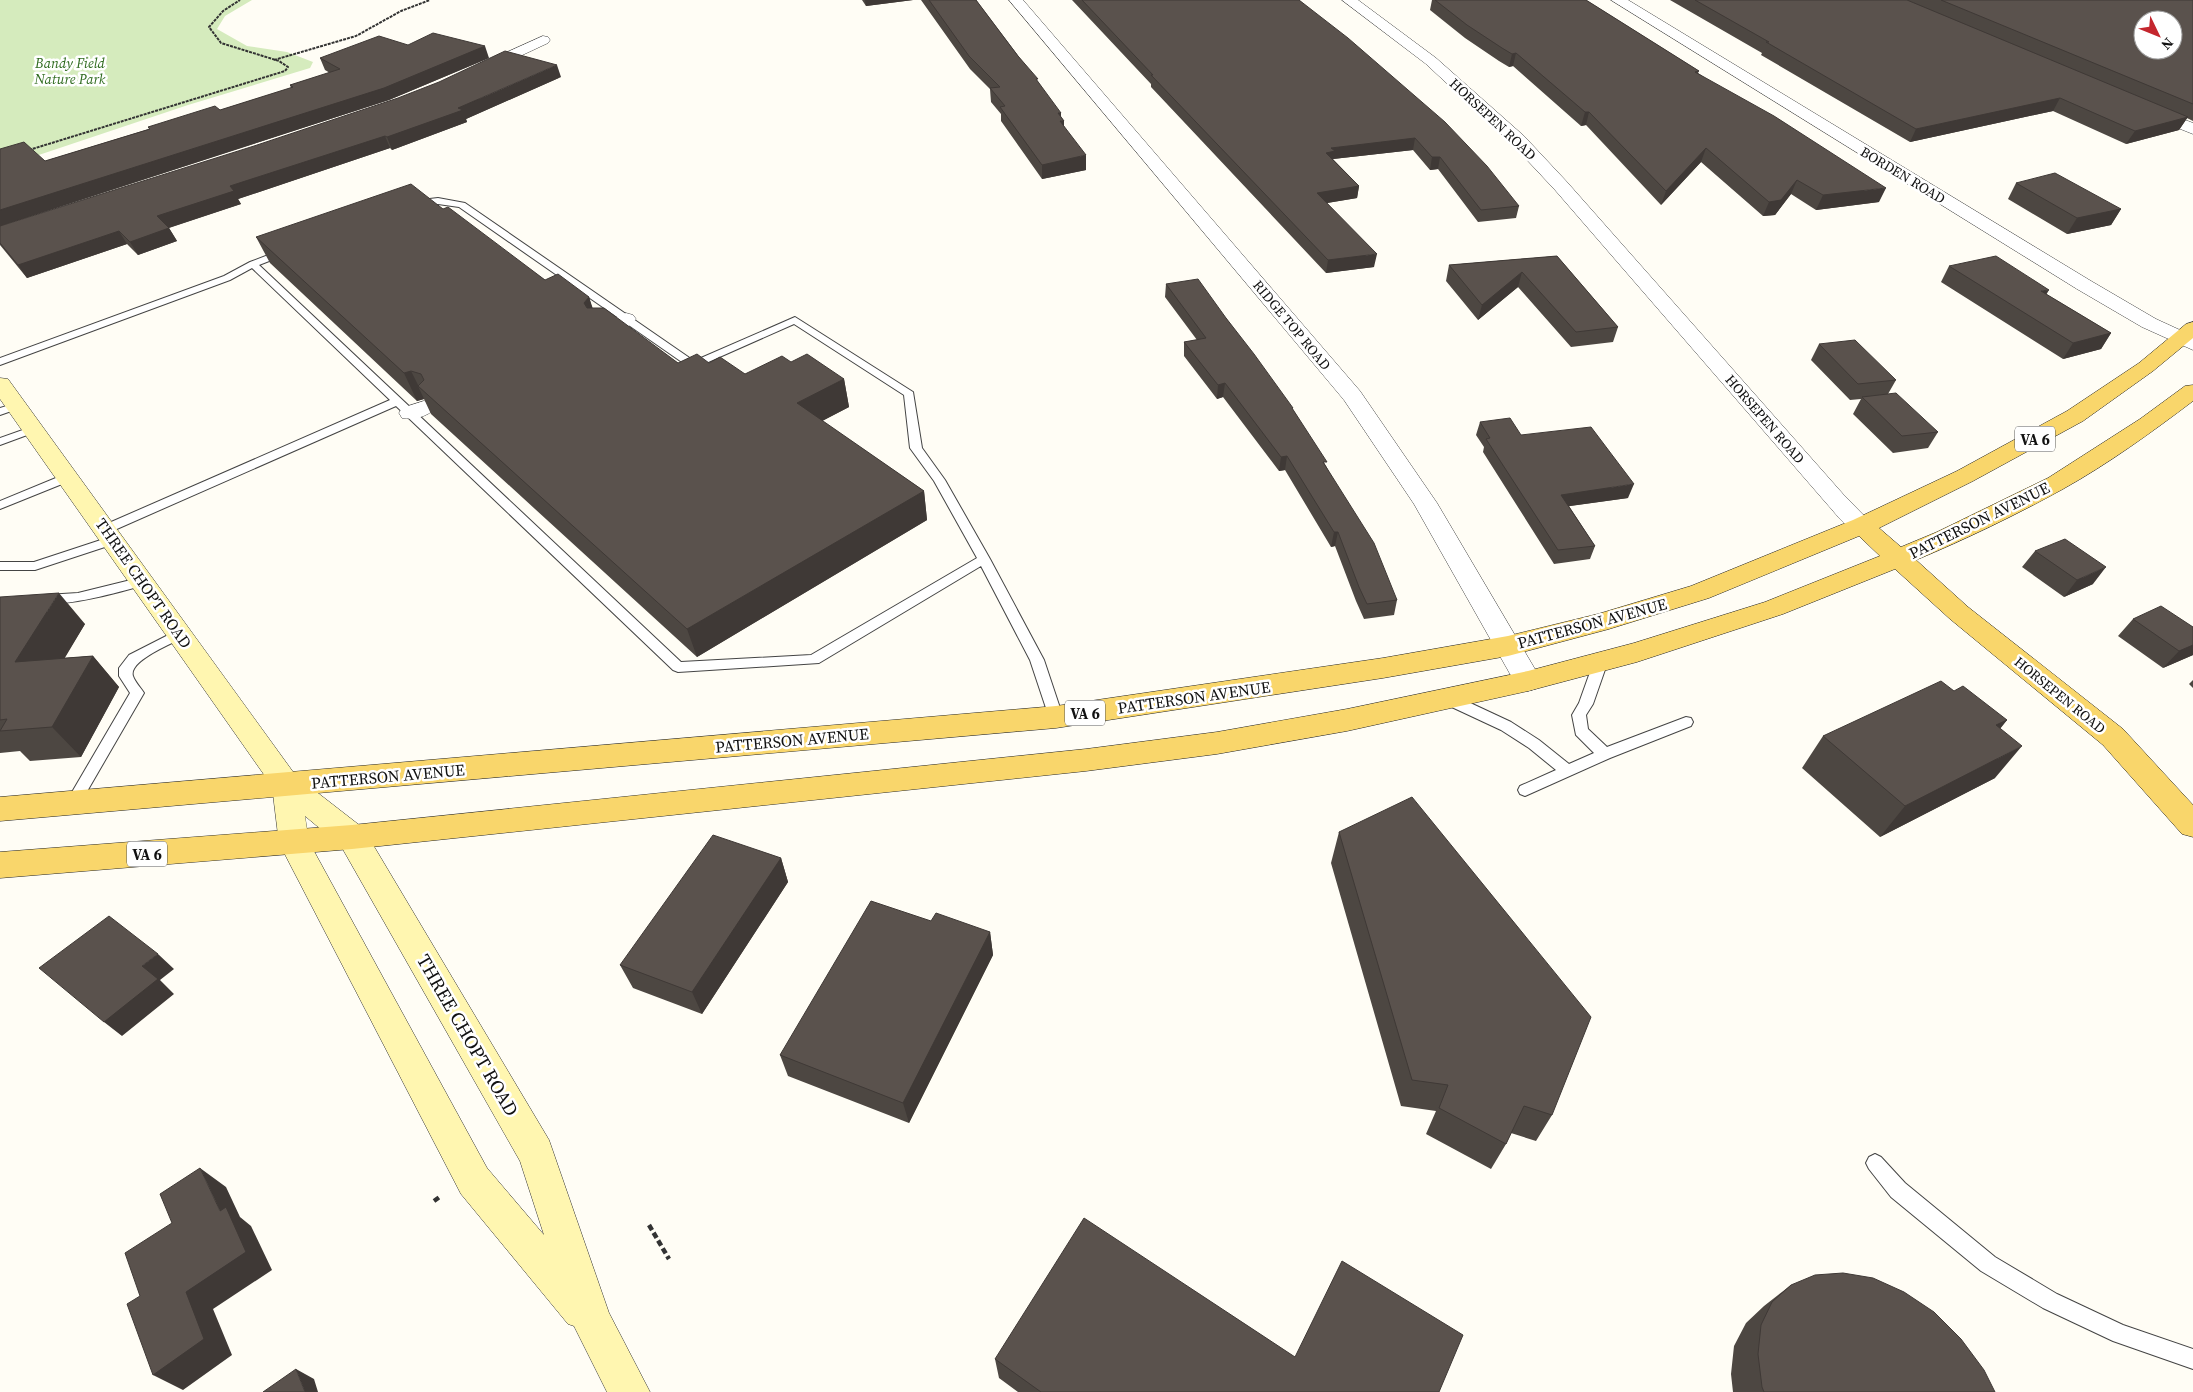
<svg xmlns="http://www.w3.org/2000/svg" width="2193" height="1392" font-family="'Source Serif 4',serif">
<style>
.green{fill:#d5ebbd}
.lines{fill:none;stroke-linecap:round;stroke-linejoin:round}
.lane-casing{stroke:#444;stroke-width:2}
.street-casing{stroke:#444;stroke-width:1}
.secondary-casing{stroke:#333;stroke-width:1}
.primary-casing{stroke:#222;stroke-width:1}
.path-far1{stroke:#333;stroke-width:2;stroke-dasharray:3 1;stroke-linecap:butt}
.path{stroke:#333;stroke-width:4.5;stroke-dasharray:6 3;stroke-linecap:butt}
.lane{fill:#fff;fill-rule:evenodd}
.street{fill:#fff;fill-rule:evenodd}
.secondary{fill:#fff6b0;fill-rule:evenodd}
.primary{fill:#f9d66b;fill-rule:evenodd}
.wall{fill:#4d4742}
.shaded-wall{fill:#3f3936}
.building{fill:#5a524d;stroke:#3f3936;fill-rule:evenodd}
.labels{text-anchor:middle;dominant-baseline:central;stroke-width:5;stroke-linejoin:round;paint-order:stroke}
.far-park-label{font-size:14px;font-style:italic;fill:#2f6b1f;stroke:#fff}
.far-street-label{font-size:14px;fill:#111;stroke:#fff}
.shield{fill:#fff;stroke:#585858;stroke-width:1}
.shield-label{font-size:15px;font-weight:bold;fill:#111}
.street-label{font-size:16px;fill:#111;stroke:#fff}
.near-street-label{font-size:19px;fill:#111;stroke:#fff}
</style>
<rect width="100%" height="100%" fill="#fffdf5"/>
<!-- green -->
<path class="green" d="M 0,0 L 252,0 L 225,16 L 217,29 L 247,46 L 287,52 L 313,62 L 310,68 L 188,105 L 0,168 Z"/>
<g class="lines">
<defs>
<path id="lane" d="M 438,198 L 465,203 L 694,361 L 795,317 L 913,392 L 922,448 L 945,480 L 990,559 L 1044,660 L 1063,717 L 1061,721 L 1056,722 L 1051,721 L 1049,717 L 1030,660 L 981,566 L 819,663 L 678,672 L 673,670 L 396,406 L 110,532 L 102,532 L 100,529 L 102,526 L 390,400 L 252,268 L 230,280 L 0,365 L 0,358 L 224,276 L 250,262 L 284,249 L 289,252 L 287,254 L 259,265 L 681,662 L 811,655 L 977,558 L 934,481 L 910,448 L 904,395 L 794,324 L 697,367 L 689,367 L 459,207 L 438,204 L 414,207 L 410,204 L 421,200 Z
M 16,403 L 20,404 L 21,406 L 20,408 L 0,415 L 0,408 Z
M 34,426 L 40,429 L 38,431 L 0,445 L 0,438 Z
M 68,473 L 72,474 L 74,477 L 72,480 L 0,509 L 0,501 Z
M 113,536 L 119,540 L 117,543 L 35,570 L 0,570 L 0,562 L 34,562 Z
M 143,577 L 149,581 L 147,584 C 131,589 49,613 40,599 L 46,595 L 78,593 Z
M 180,629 L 185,631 L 187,634 L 185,637 C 173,643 128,661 133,676 C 135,682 141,688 144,693 L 78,807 L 73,809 L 68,807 L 66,803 L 68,799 L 130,693 L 119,676 L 119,668 L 129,655 Z
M 1601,656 L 1606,658 L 1608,661 L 1593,704 L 1586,715 L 1588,729 L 1607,747 L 1686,717 L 1691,718 L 1693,722 L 1691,726 L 1610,758 L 1525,796 L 1520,794 L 1518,790 L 1520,786 L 1556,770 L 1529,748 L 1501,730 L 1441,702 L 1439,698 L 1441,694 L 1451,694 L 1511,722 L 1539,740 L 1569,764 L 1594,753 L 1576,735 L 1572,715 L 1579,703 L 1594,661 L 1596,658 Z
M 1875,1154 L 1881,1157 L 1905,1183 L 1995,1257 L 2057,1294 L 2123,1325 L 2193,1349 L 2193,1369 L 2113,1341 L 2043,1308 L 1981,1271 L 1891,1197 L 1869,1169 L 1866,1163 L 1869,1157 Z"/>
<path id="street" d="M 1009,0 L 1023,0 L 1360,391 L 1437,503 L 1542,681 L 1538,688 L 1528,691 L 1518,688 L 1414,504 L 1344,400 Z
M 1342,0 L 1358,0 L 1436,58 L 1524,136 L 1567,182 L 1843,494 L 1874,526 L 1871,532 C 1851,537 1839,517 1827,504 L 1555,190 L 1512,144 L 1426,64 Z
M 1611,0 L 1628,0 L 2091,281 L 2156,319 L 2193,336 L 2193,350 L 2142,327 L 2077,289 Z
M 543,36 L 548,37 L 550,40 L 548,43 L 484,73 L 474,73 L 471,70 L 474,67 Z
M 2149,106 L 2193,123 L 2193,134 L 2143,114 L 2141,111 L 2143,108 Z
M 626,313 L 633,315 L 636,319 C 629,329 610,337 598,334 L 595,330 L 598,326 Z
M 424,401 L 432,403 L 435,408 C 428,417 413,420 402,418 L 399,413 L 402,408 Z"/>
<path id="secondary" d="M 0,378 L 8,379 L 296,776 L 363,828 L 549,1140 L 609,1313 L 650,1392 L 607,1392 L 574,1326 L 568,1324 L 461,1194 L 279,843 L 272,786 L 0,399 ZM 305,816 L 341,846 L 520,1161 L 544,1235 L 487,1168 L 309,842 Z"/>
<path id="primary" d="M 2193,322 L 2193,338 L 2153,371 L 2083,421 L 1973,481 L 1879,528 L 1901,547 L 1937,532 L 2048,478 L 2140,419 L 2185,386 L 2193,385 L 2193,401 C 2152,432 2108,464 2063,489 C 2016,515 1966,539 1916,560 L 1968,607 L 2123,729 L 2193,805 L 2193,837 L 2182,834 L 2103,745 L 1950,619 L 1895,569 L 1783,614 L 1637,662 L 1528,691 L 1347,731 L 1217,754 L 1086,771 L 352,849 L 0,878 L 0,852 L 352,825 L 1086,749 L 1217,732 L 1347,709 L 1528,671 L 1634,643 L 1765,602 L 1880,556 L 1859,536 L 1709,598 L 1609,629 L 1508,656 L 1383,678 L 1056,728 L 0,821 L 0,797 L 1056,706 L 1383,658 L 1508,636 L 1598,614 L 1691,586 L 1853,520 L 1957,471 L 2067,411 L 2139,363 L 2186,324 Z"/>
</defs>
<!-- lane casing -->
<use href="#lane" class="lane-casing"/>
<!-- street casing -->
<use href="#street" class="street-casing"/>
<!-- secondary casing -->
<use href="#secondary" class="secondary-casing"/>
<!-- primary casing -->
<use href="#primary" class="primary-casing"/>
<!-- path-far1 -->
<path class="path-far1" d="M 274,60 L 356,36 L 401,11 L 430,0
M 29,150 L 285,71 L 288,67 L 279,61 L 221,43 L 209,27 L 223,11 L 240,0"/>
<!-- path -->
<path class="path" d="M 434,1201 L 441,1196
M 649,1225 L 669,1259"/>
<!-- lane -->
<use href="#lane" class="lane"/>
<!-- street -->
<use href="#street" class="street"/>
<!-- secondary -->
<use href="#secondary" class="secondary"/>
<!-- primary -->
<use href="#primary" class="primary"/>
</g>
<!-- wall -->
<path class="wall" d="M 862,0 L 913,0 L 866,6 Z
M 921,0 L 976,0 L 1038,82 L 1064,121 L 1064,126 L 1086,170 L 1042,179 L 1001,121 L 1001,114 L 991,102 L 990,89 L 970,69 Z
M 1072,0 L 1299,0 L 1519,206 L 1516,218 L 1478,222 L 1438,169 L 1430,170 L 1413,150 L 1333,159 L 1359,186 L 1357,198 L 1327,203 L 1374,267 L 1326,273 L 1151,87 L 1151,84 Z
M 1432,0 L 1586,0 L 1699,71 L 1698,73 L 1879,202 L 1816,210 L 1791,194 L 1775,215 L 1763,216 L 1701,162 L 1661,205 L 1586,125 L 1581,126 L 1513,66 L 1509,67 L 1499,61 L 1465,38 L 1430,10 Z
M 1670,0 L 2193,0 L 2193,121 L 2187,118 L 2179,130 L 2126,144 L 2053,111 L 1910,142 L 1761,55 L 1762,53 Z
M 408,45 L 489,58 L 389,100 L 1,226 L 561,77 L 466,119 L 467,122 L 392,150 L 390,148 L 238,199 L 241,204 L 169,228 L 177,241 L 138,255 L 127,244 L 27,278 L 0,245 L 0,149 L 45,161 L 149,129 L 148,127 L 220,110 L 291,88 L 290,85 L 330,73 L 325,70 L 320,58 Z
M 2016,183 L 2121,209 L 2111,225 L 2067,234 L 2008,199 Z
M 443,209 L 545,280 L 589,297 L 592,308 L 678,363 L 709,363 L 745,374 L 791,362 L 844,379 L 849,407 L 822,421 L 924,491 L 927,520 L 697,657 L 431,414 L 424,399 L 417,401 L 270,263 L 256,237 Z
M 1557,256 L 1618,327 L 1613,342 L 1571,347 L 1518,287 L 1478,320 L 1446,281 L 1449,265 Z
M 1949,266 L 2046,294 L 2111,333 L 2101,349 L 2063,359 L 1941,282 Z
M 1166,284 L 1226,318 L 1293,410 L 1326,466 L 1397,600 L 1394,615 L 1364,619 L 1356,601 L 1335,546 L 1331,547 L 1285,470 L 1279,471 L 1223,397 L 1217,399 L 1184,356 L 1184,342 L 1197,340 L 1165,297 Z
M 1819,344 L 1896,380 L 1888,394 L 1938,432 L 1928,448 L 1893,453 L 1853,414 L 1861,399 L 1850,400 L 1811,360 Z
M 1480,422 L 1521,435 L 1628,498 L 1569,506 L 1595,546 L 1590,559 L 1554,564 L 1483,452 L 1484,447 L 1476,435 Z
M 2035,551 L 2093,584 L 2064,597 L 2022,567 Z
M 0,597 L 85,624 L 64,658 L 93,656 L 119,687 L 81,757 L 30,761 L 20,751 L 0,753 Z
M 2133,619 L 2193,627 L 2193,655 L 2163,668 L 2118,636 Z
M 2193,680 L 2193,688 L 2189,684 Z
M 1954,691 L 2007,720 L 2000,729 L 1995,778 L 1880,837 L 1802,768 L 1823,736 Z
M 1339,832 L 1552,1115 L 1536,1141 L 1511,1133 L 1506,1144 L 1491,1169 L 1426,1134 L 1436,1111 L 1401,1106 L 1331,863 Z
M 781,858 L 788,882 L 702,1014 L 633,988 L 620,965 Z
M 931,921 L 990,932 L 993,955 L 909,1123 L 788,1076 L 780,1055 Z
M 1791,1285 L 1995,1392 L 1733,1392 L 1731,1374 L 1734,1346 L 1746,1323 L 1764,1306 Z
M 1295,1357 L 1439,1392 L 1018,1392 L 999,1378 L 995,1359 Z"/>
<!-- shaded-wall -->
<path class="shaded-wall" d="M 865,0 L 913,0 L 866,6 Z
M 485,46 L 489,58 L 389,100 L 0,226 L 0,210 Z
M 1516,53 L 1513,66 L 1509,67 L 1512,54 Z
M 557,65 L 561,77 L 466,119 L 467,122 L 392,150 L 387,137 L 458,108 Z
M 2060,98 L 2053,111 L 1910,142 L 1916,129 Z
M 1585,112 L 1589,112 L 1586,125 L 1581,126 Z
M 1058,113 L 1061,113 L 1061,121 L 1064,121 L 1064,135 Z
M 2188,117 L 2179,130 L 2126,144 L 2135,131 Z
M 385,136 L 390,148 L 238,199 L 241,204 L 165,229 L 157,216 L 230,186 Z
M 1415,138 L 1413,150 L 1333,159 L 1333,163 L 1326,153 L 1331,148 Z
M 1706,148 L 1701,162 L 1661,205 L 1666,191 Z
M 1086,155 L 1086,170 L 1042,179 L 1042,165 Z
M 1432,157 L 1440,157 L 1438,169 L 1430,170 Z
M 1797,180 L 1791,194 L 1775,215 L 1763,216 L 1769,202 Z
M 1359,186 L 1357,198 L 1315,205 L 1317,193 Z
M 1886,188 L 1879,202 L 1816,210 L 1823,195 Z
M 2121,209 L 2111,225 L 2067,234 L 2077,218 Z
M 169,228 L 177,241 L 138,255 L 130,242 Z
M 119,231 L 127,244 L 27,278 L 18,265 Z
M 1377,254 L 1374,267 L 1326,273 L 1328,260 Z
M 1522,272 L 1518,287 L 1478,320 L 1482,305 Z
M 2049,290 L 2040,305 L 2041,291 Z
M 589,297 L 598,324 L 584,303 Z
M 2111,333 L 2101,349 L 2063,359 L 2073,343 Z
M 411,371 L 419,387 L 418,386 L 424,399 L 417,401 L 404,373 Z
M 844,379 L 849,407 L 803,431 L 797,403 Z
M 1225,383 L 1223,397 L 1217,399 L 1218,385 Z
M 1287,456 L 1285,470 L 1279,471 L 1281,457 Z
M 1634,484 L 1628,498 L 1556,508 L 1561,495 Z
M 924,491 L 927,520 L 697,657 L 687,629 Z
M 1334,532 L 1338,532 L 1335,546 L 1331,547 Z
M 2106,567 L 2093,584 L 2064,597 L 2077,580 Z
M 59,593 L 85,624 L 44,693 L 15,662 Z
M 2193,645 L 2193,655 L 2163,668 L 2179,651 Z
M 93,656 L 119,687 L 81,757 L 52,727 Z
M 2007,720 L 1981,751 L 1996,725 Z
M 2022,746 L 1995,778 L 1880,837 L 1905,806 Z
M 781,858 L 788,882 L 702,1014 L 692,992 Z
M 990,932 L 993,955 L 909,1123 L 903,1103 Z
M 158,954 L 174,969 L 160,980 L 174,994 L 122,1036 L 104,1022 L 142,966 Z
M 200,1168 L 226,1187 L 240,1217 L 251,1226 L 272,1270 L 213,1309 L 232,1355 L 183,1390 L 153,1375 L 186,1292 L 220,1211 Z
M 296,1369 L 314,1379 L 318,1392 L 305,1392 Z"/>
<!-- building -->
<path class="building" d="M 929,0 L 976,0 L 1018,56 L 1038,79 L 1036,79 L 1061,113 L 1058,113 L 1064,121 L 1060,121 L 1086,155 L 1042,165 L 1000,107 L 1005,106 L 990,88 L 1000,87 L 969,56 Z
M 1082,0 L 1299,0 L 1348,38 L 1445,122 L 1487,166 L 1519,206 L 1481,210 L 1440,157 L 1432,157 L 1415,138 L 1331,148 L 1335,151 L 1326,153 L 1359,186 L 1317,193 L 1377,254 L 1328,260 L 1151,75 L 1153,75 Z
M 1435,0 L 1586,0 L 1699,71 L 1695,72 L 1774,116 L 1886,188 L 1823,195 L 1797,180 L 1781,200 L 1769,202 L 1706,148 L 1666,191 L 1589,112 L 1585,112 L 1516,53 L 1512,54 L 1502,48 L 1467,25 Z
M 1695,0 L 1907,0 L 2188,117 L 2135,131 L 2060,98 L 1916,129 L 1766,42 L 1769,42 Z
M 1941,0 L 2193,0 L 2193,104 ZM 2143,20 L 2173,20 L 2173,50 L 2143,50 Z
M 433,33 L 485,46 L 384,88 L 0,210 L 0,149 L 24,142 L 45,161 L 150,129 L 148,127 L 215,106 L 220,110 L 293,87 L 290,85 L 340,69 L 320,58 L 379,36 L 408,45 Z
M 505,51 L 557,65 L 458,108 L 463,110 L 387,137 L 385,136 L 230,186 L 234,191 L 157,216 L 169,228 L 130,242 L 119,231 L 18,265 L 0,243 L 0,226 L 254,146 L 398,98 L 439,82 Z
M 2055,173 L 2121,209 L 2077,218 L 2016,183 Z
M 411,184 L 443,209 L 448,207 L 545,280 L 558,274 L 589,297 L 584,303 L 587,308 L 604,308 L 678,363 L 697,354 L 709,363 L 720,357 L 745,374 L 782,356 L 791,362 L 807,354 L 844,379 L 797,403 L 924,491 L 687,629 L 418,386 L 424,380 L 421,374 L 411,371 L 404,373 L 256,237 Z
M 1557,256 L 1618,327 L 1576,332 L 1522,272 L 1482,305 L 1449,265 Z
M 1996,256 L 2049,290 L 2041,291 L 2111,333 L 2073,343 L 1949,266 Z
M 1198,279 L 1226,318 L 1254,354 L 1293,408 L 1292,408 L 1327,462 L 1323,462 L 1374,543 L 1397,600 L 1367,604 L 1359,587 L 1338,532 L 1334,532 L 1287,456 L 1281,457 L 1225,383 L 1218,385 L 1184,342 L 1206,338 L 1166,284 Z
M 1855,340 L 1896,380 L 1858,384 L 1819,344 Z
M 1896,393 L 1938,432 L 1902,436 L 1862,397 Z
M 1510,418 L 1521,435 L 1591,427 L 1634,484 L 1561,495 L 1595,546 L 1558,550 L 1486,439 L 1490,438 L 1480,422 Z
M 2065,539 L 2106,567 L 2077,580 L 2035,551 Z
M 59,593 L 15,662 L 93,656 L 52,727 L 0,731 L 7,719 L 0,720 L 0,597 Z
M 2161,606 L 2193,627 L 2193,645 L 2179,651 L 2133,619 Z
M 1941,681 L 1954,691 L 1963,686 L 2007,720 L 1996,725 L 2022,746 L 1905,806 L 1823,736 Z
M 1412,797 L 1591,1017 L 1552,1115 L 1524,1106 L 1506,1144 L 1439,1108 L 1448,1085 L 1412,1080 L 1339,832 Z
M 713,835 L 781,858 L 692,992 L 620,965 Z
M 871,901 L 931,921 L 936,913 L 990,932 L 903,1103 L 780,1055 Z
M 109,916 L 158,954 L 142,966 L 158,979 L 104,1022 L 39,968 Z
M 200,1168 L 220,1211 L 226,1207 L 246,1252 L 186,1292 L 204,1339 L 153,1375 L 127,1304 L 140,1296 L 125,1253 L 172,1223 L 160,1194 Z
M 1084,1218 L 1295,1357 L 1342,1261 L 1463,1335 L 1439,1392 L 1041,1392 L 995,1359 Z
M 1843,1273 L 1873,1278 L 1904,1292 L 1934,1312 L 1961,1339 L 1984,1370 L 1995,1392 L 1764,1392 L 1762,1387 L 1758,1354 L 1761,1325 L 1772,1302 L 1791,1285 L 1815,1275 Z
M 296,1369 L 305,1392 L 263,1392 Z"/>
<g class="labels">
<!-- far-park labels -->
<g class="far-park-label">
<text x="70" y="63">Bandy Field<tspan x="70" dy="16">Nature Park</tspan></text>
</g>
<!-- far-street labels -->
<g class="far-street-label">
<text transform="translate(1493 119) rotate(43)">HORSEPEN ROAD</text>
<text transform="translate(1903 175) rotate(31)">BORDEN ROAD</text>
<text transform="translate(1292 325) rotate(50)">RIDGE TOP ROAD</text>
<text transform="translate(1765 419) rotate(49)">HORSEPEN ROAD</text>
<text transform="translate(2060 695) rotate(39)">HORSEPEN ROAD</text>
</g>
<!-- shield labels -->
<g class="shield">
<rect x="2015" y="426.5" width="40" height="25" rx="4"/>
<rect x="1065" y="700.5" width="40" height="25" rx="4"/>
<rect x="127" y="841.5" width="40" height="25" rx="4"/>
</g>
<g class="shield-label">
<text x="2035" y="439">VA 6</text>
<text x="1085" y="713">VA 6</text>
<text x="147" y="854">VA 6</text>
</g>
<!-- street labels -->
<g class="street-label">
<text transform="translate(1979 520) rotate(-26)">PATTERSON AVENUE</text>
<text transform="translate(144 583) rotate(55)">THREE CHOPT ROAD</text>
<text transform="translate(1592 623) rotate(-15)">PATTERSON AVENUE</text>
<text transform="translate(1194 697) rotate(-8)">PATTERSON AVENUE</text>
<text transform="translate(792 740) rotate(-5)">PATTERSON AVENUE</text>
<text transform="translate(388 776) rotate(-5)">PATTERSON AVENUE</text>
</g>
<!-- near-street labels -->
<g class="near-street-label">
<text transform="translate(468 1035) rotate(60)">THREE CHOPT ROAD</text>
</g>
</g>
<!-- north arrow -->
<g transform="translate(2158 35) rotate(133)"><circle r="24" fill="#ffffff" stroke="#a0a0a0"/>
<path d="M0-4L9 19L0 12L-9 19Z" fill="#c4262e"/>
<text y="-8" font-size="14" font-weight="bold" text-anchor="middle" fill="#111111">N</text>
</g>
</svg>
